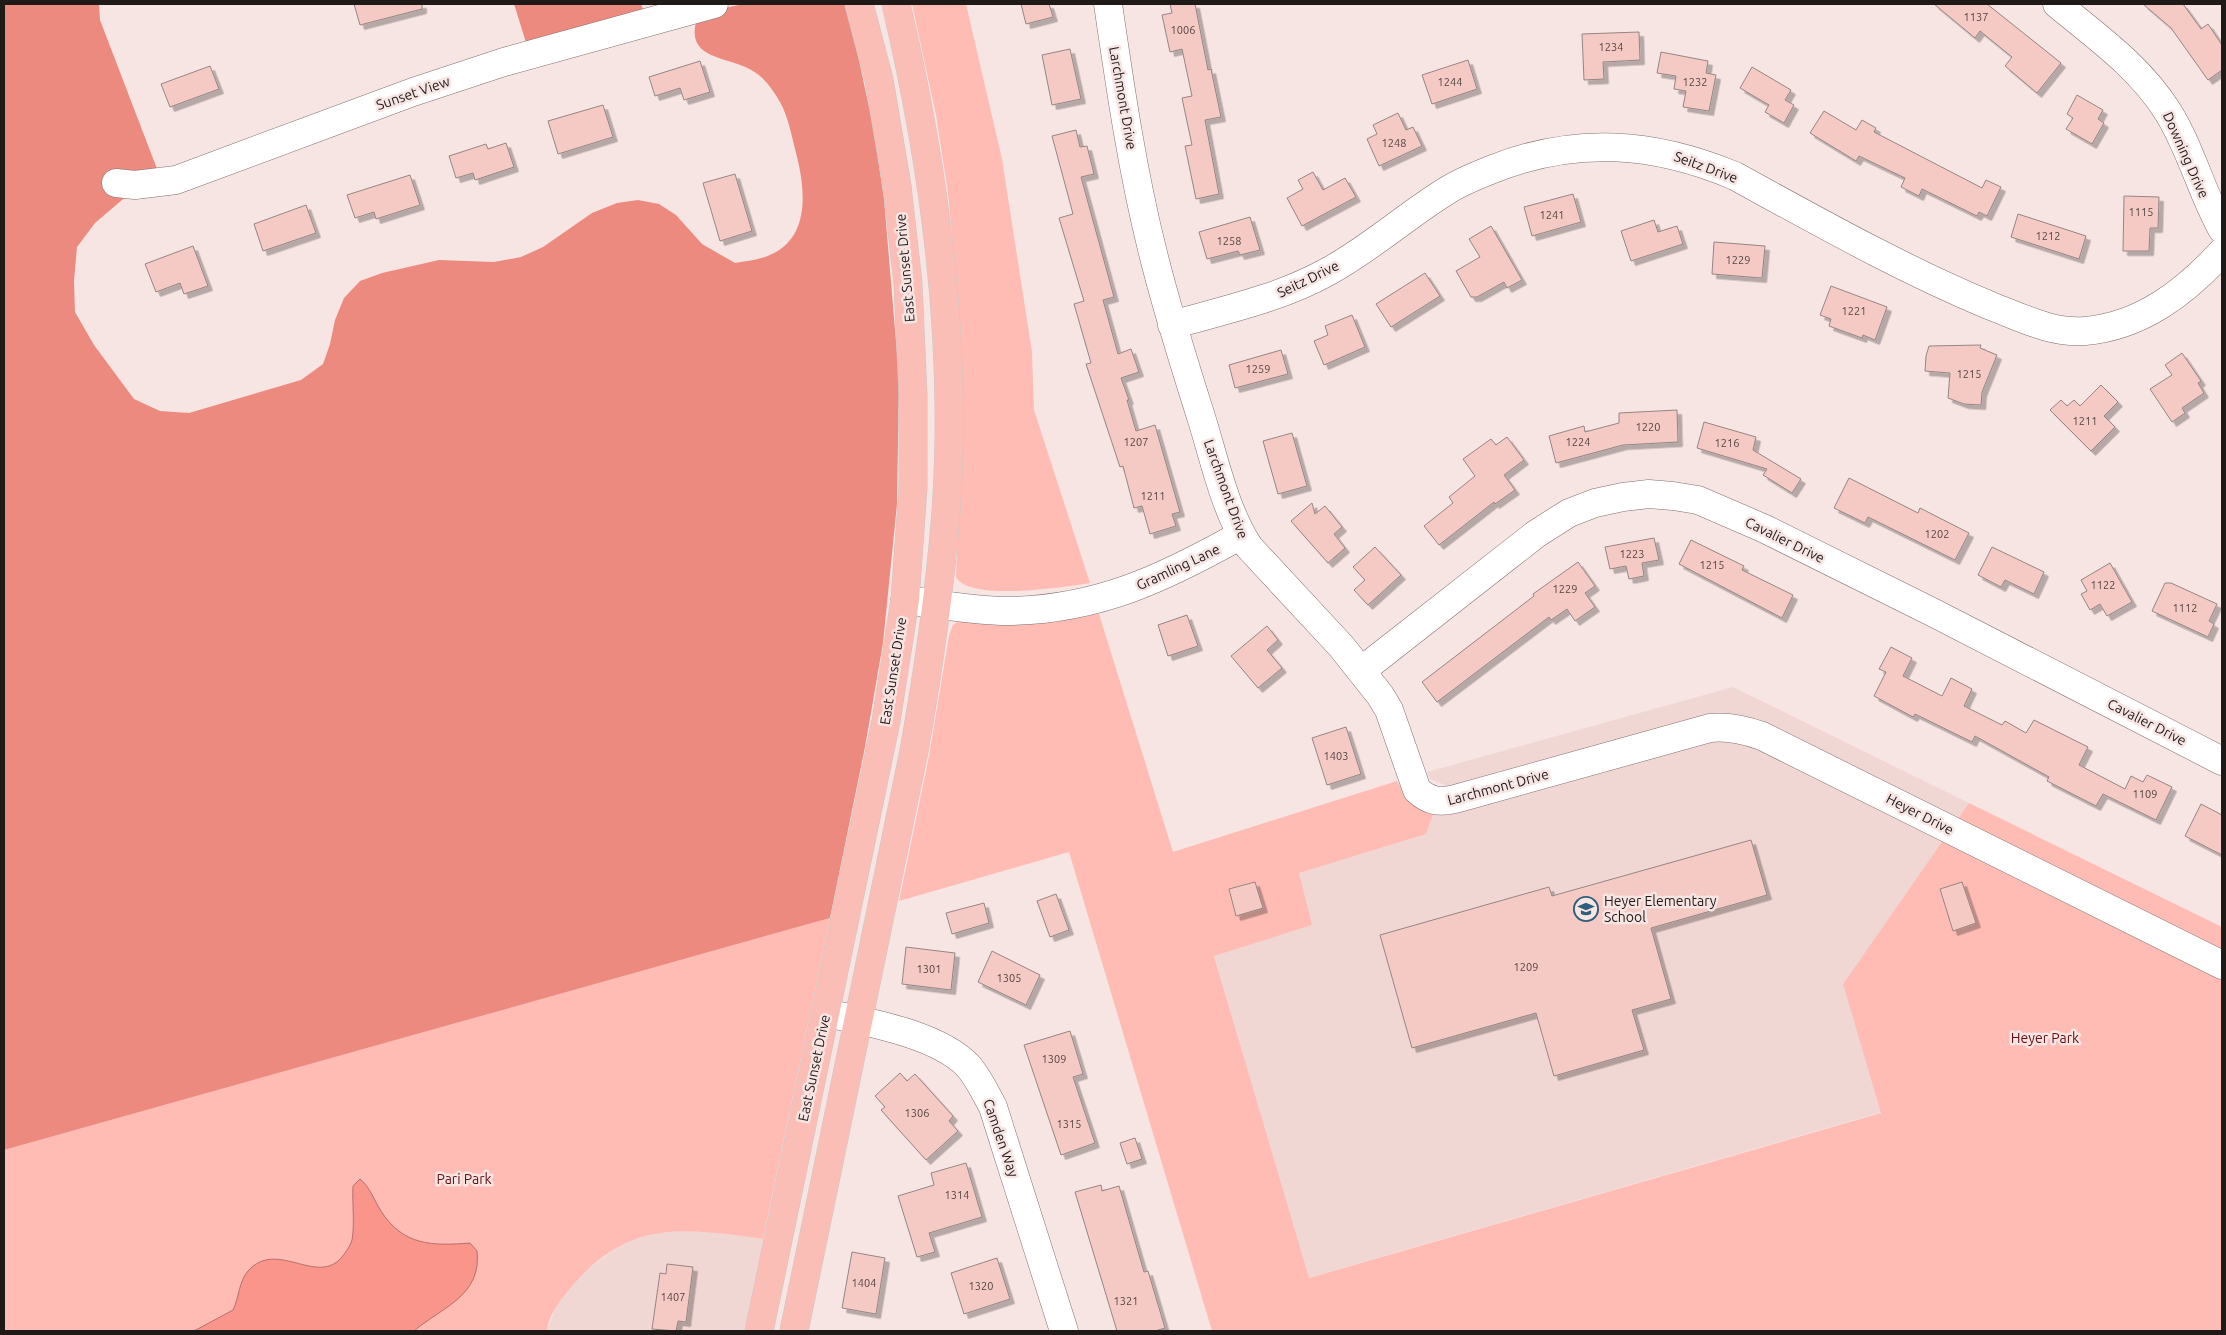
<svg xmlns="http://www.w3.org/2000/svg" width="2226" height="1335" font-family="Ubuntu,sans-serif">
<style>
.built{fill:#f1d7d4}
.green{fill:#febcb4}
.forest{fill:#ed8a80}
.water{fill:#f9958b;stroke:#b87068}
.building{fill:#f5cac5;stroke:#958583;filter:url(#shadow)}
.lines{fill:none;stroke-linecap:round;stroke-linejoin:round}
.minor-casing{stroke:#80716f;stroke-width:29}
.major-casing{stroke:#c9c8c8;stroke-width:29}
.minor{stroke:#fff;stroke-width:28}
.major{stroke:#fabeb7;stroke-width:28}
.labels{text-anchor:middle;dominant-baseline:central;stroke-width:5;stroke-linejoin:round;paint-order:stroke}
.number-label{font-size:11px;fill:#544543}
.street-label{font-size:14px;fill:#1f1918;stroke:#f7e5e3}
.poi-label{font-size:14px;fill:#1f1918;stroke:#f7e5e3;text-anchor:start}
.park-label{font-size:14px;fill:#660e0f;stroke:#f7e5e3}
</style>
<defs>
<filter id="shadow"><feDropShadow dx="4.5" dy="4.5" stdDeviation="0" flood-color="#0004"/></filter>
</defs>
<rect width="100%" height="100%" fill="#f7e5e3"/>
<!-- built -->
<path class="built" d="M 1733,687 L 1969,803 L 1843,984 L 1882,1112 L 1308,1278 L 1214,955 L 1312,925 L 1298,873 L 1426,834 L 1445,785 L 1430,779 L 1427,772 Z
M 682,1231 L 715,1232 L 763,1239 L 744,1331 L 547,1331 L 557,1303 L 583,1273 L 621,1244 L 656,1233 Z"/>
<!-- green -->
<path class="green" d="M 912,4 L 966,4 L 1002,159 L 1032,352 L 1034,410 L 1090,583 C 1065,587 969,602 956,577 L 962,442 L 957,284 L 948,193 L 936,115 Z
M 1099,614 L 1173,852 L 1397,781 C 1406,797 1415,809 1433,815 L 1426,834 L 1299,873 L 1312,925 L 1214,956 L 1309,1278 L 1881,1113 L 1843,984 L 1969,803 L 2222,927 L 2222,1331 L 1212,1331 L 1069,852 L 899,901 L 929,756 L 949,636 L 953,625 L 961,620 L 1048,622 Z
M 830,918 L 763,1239 C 685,1228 630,1219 573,1285 C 561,1299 549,1313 547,1331 L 4,1331 L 4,1150 Z"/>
<!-- forest -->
<path class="forest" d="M 4,4 L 99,4 L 100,20 L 159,174 L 122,200 L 95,223 L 77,247 L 74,281 L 75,312 L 94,345 L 134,399 L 160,411 L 189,413 L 301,380 L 323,364 L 330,344 L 335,320 L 344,298 L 360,281 L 382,273 L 439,260 L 494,262 L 521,257 L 543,247 L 592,213 L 617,203 L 638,200 L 659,204 L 676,215 L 702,244 L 735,263 C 747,261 760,260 772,254 C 811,236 805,187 796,153 C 792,137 788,116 780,102 C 773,90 765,78 753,71 C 727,55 680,61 699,13 L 744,4 L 847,4 L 873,126 L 884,199 L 899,377 L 897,504 L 883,643 L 865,747 L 830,918 L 4,1150 Z
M 514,4 L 641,4 L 646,17 L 528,49 Z"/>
<!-- water -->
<path class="water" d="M 360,1179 C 370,1187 374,1200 381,1211 C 403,1246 433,1246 470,1243 L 477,1251 C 482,1296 442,1307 414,1331 L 194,1331 L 233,1310 C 239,1298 239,1281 248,1271 C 278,1237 320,1291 345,1253 C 348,1249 351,1244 352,1240 C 355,1223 352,1203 353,1186 Z"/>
<!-- building -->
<path class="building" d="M 354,4 L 422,4 L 422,9 L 360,25 Z
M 1021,4 L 1049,4 L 1053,17 L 1026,24 Z
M 1170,4 L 1195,4 L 1208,70 L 1211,69 L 1221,117 L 1205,120 L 1219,194 L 1196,199 L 1185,146 L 1192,145 L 1182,98 L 1192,96 L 1182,49 L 1170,52 L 1162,15 L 1172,13 Z
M 1934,4 L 1987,4 L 2061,63 L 2037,93 L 2005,66 L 2012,57 L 1980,31 L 1975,38 Z
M 2143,4 L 2183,4 L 2201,29 L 2208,24 L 2222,45 L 2222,70 L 2208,80 L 2171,28 Z
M 1639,32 L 1640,60 L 1603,62 L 1604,79 L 1584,80 L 1582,34 Z
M 1070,49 L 1081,99 L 1052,105 L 1042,55 Z
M 1661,52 L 1708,61 L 1706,73 L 1716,75 L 1709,111 L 1683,107 L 1686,91 L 1674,89 L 1676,76 L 1657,73 Z
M 1468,60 L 1477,89 L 1432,104 L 1422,75 Z
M 700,61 L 710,92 L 684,100 L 680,88 L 655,96 L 649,77 Z
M 210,66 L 219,89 L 170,107 L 161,84 Z
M 1752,67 L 1791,90 L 1785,100 L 1794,105 L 1784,123 L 1765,112 L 1769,105 L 1740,88 Z
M 2077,95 L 2103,110 L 2098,119 L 2104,123 L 2092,144 L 2066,129 L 2073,118 L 2067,114 Z
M 603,105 L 613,137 L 558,154 L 548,121 Z
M 1824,111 L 1856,130 L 1862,120 L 1876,128 L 1874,132 L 1982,188 L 1986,180 L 2001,187 L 1987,216 L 1979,212 L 1977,216 L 1922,189 L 1919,196 L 1901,187 L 1905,178 L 1859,156 L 1856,161 L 1810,133 Z
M 1398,113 L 1406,130 L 1413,127 L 1422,146 L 1379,166 L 1367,139 L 1377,134 L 1373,125 Z
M 1076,130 L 1080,147 L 1087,146 L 1094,174 L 1081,177 L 1114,297 L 1103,300 L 1118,354 L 1131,349 L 1139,372 L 1121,378 L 1129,400 L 1127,400 L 1136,431 L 1155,425 L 1180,512 L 1172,514 L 1176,526 L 1150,534 L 1142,506 L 1134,508 L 1123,466 L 1120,467 L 1086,364 L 1091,363 L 1074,304 L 1084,301 L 1059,218 L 1073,214 L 1052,136 Z
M 506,143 L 514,167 L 475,180 L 473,173 L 456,178 L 449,156 L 486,144 L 488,149 Z
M 1313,172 L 1323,190 L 1345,178 L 1356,197 L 1302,226 L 1287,198 L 1303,189 L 1298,180 Z
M 735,174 L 752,231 L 720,241 L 703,183 Z
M 410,175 L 420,205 L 376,219 L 374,212 L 355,218 L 347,195 Z
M 1573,194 L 1581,222 L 1532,236 L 1524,207 Z
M 2124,196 L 2159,197 L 2158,228 L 2150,228 L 2149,251 L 2123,251 Z
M 306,205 L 316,233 L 263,251 L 254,224 Z
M 2018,214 L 2086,236 L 2079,259 L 2011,237 Z
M 1250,217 L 1260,250 L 1240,255 L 1238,251 L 1207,259 L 1199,232 Z
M 1654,220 L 1658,232 L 1677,226 L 1683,244 L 1631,261 L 1621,231 Z
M 1491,226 L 1522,280 L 1507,288 L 1504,282 L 1477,297 L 1471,297 L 1456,271 L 1480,257 L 1469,239 Z
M 1714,242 L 1765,246 L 1762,278 L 1712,274 Z
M 193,246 L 208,286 L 184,294 L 180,283 L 156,292 L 145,264 Z
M 1425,273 L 1440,296 L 1391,327 L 1376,304 Z
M 1831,286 L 1887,307 L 1875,340 L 1863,335 L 1862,338 L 1829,326 L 1831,319 L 1820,315 Z
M 1352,315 L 1365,347 L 1324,365 L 1314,341 L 1328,335 L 1325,326 Z
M 1981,345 L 1980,348 L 1997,355 L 1982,392 L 1981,405 L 1964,404 L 1948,398 L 1950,373 L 1925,371 L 1926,356 L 1929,346 Z
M 1281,350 L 1288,374 L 1235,388 L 1229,365 Z
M 2182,353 L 2201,381 L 2198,383 L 2204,393 L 2182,408 L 2185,413 L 2172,422 L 2150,389 L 2172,375 L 2165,365 Z
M 2101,385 L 2118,402 L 2104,416 L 2115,427 L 2091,451 L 2050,410 L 2061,400 L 2067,406 L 2074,400 L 2080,406 Z
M 1677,410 L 1678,442 L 1623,445 L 1556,463 L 1549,436 L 1584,426 L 1585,432 L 1619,423 L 1619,413 Z
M 1704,422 L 1756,437 L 1753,450 L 1801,479 L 1792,493 L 1763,475 L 1767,469 L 1697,448 Z
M 1292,433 L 1307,486 L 1278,494 L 1263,441 Z
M 1507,437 L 1524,460 L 1504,475 L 1515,490 L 1495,504 L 1494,502 L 1439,545 L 1424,526 L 1453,503 L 1449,497 L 1475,476 L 1463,459 L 1491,439 L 1496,445 Z
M 1849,478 L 1918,513 L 1920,508 L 1969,533 L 1955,560 L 1868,517 L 1865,523 L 1834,508 Z
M 1312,503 L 1315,514 L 1325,506 L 1342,527 L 1334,534 L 1345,548 L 1328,563 L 1291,521 Z
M 1654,538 L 1659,560 L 1642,563 L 1644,576 L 1629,579 L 1626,566 L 1610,569 L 1605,547 Z
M 1691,540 L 1744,566 L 1742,570 L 1793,595 L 1782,618 L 1679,564 Z
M 1375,547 L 1401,575 L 1368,605 L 1354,590 L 1365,580 L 1353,567 Z
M 1992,547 L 2044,572 L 2034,594 L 2005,580 L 2001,587 L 1978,575 Z
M 1578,562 L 1595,586 L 1585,593 L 1595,607 L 1575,621 L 1567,609 L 1551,620 L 1549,617 L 1437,702 L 1422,682 L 1534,596 L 1533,594 Z
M 2110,563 L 2132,602 L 2107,616 L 2100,604 L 2090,610 L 2081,594 L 2087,591 L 2081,580 Z
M 2165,583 L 2171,583 L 2217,604 L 2209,621 L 2214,624 L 2208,637 L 2152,611 Z
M 1187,615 L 1198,646 L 1168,656 L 1158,625 Z
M 1267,626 L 1278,640 L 1267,650 L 1282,668 L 1258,688 L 1231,656 Z
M 1891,647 L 1912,658 L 1903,676 L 1942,696 L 1951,678 L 1972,689 L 1964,706 L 2002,725 L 2005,721 L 2026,733 L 2034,720 L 2088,747 L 2079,765 L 2125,789 L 2131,776 L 2143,782 L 2147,775 L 2172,787 L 2156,820 L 2103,794 L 2096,806 L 2047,781 L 2049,777 L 1975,736 L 1972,742 L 1915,714 L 1913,717 L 1874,696 L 1886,672 L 1879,669 Z
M 1346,727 L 1361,774 L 1327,785 L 1312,738 Z
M 2201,804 L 2222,815 L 2222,855 L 2185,836 Z
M 1751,840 L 1767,895 L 1651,928 L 1671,999 L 1632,1010 L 1644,1050 L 1554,1076 L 1536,1013 L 1412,1048 L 1380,935 L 1549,887 L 1552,896 Z
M 1255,882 L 1263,908 L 1236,916 L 1229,889 Z
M 1962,882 L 1976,923 L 1953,931 L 1940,889 Z
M 1056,894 L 1069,930 L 1050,937 L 1037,901 Z
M 984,903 L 989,923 L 952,934 L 946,913 Z
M 906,947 L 955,953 L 951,990 L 902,984 Z
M 992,951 L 1040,975 L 1026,1005 L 978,982 Z
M 1070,1031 L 1083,1074 L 1073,1077 L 1095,1143 L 1061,1155 L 1024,1045 Z
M 900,1073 L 907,1081 L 915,1074 L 953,1116 L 949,1121 L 958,1131 L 926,1160 L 881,1110 L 885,1107 L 875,1096 Z
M 1135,1138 L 1142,1159 L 1127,1164 L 1120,1143 Z
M 966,1163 L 982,1217 L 929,1233 L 935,1252 L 917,1257 L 898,1196 L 934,1185 L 931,1173 Z
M 1101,1185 L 1102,1191 L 1119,1186 L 1144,1272 L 1148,1271 L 1165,1328 L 1155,1331 L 1117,1331 L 1075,1192 Z
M 852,1252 L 885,1258 L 876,1314 L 842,1308 Z
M 997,1258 L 1010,1299 L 964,1314 L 951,1273 Z
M 667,1264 L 693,1267 L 686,1322 L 678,1321 L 676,1331 L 652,1329 L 660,1273 L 666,1274 Z"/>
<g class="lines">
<defs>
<path id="minor" d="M 1108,4 C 1120,86 1132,169 1152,249 C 1166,307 1184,363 1202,420 C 1215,462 1225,510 1249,547 L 1341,646 L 1380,695 L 1389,710 L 1417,790 C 1429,801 1439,803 1455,799 L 1710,728 C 1728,726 1745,730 1762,736 L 2222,965
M 2057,4 C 2097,37 2140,67 2168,112 C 2191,149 2201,191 2222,229
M 116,183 L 135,185 L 176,180 L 413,92 L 504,62 L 714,4
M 1172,325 C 1225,310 1281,298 1329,271 C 1371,248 1407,215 1448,190 C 1462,181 1478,175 1493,169 C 1576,136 1654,142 1735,176 C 1819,222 1902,269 1991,306 C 2020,317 2053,334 2085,331 C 2142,326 2185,292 2222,252
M 905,600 C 938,604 974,611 1007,611 C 1098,610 1164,578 1241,535
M 1361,671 L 1536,534 L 1569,513 L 1595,503 L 1623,497 L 1649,494 L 1673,496 L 1698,500 L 1765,529 L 1934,613 L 2222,761
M 826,1013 C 868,1022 940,1035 969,1067 C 979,1079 986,1094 993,1107 L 1064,1331"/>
<path id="major" d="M 759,1331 L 886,721 L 905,600 L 913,488 L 913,395 L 908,283 L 897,186 L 879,80 L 859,4
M 794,1331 L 914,751 C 928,672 940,592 946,511 C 958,341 935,169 896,4"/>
</defs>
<!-- minor casing -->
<use href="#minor" class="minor-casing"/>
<!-- major casing -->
<use href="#major" class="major-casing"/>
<!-- minor -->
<use href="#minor" class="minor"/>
<!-- major -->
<use href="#major" class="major"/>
</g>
<!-- icons -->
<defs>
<symbol id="school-ring" viewBox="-11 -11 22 22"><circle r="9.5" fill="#f7e5e3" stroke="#2d5f7c" stroke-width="1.5"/><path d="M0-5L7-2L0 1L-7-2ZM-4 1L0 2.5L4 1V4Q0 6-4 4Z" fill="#2d5f7c"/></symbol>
</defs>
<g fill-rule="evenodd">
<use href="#school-ring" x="1572" y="895" width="28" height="28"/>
</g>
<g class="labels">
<!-- number labels -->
<g class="number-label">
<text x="1976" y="17">1137</text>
<text x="1183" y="30">1006</text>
<text x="1611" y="47">1234</text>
<text x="1450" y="82">1244</text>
<text x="1695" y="82">1232</text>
<text x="1394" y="143">1248</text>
<text x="2141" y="212">1115</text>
<text x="1552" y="215">1241</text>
<text x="2048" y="236">1212</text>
<text x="1229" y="241">1258</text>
<text x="1738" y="260">1229</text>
<text x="1854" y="311">1221</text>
<text x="1258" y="369">1259</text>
<text x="1969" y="374">1215</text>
<text x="2085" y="421">1211</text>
<text x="1648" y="427">1220</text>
<text x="1136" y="442">1207</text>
<text x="1578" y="442">1224</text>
<text x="1727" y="443">1216</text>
<text x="1153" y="496">1211</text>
<text x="1937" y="534">1202</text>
<text x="1632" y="554">1223</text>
<text x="1712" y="565">1215</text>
<text x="2103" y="585">1122</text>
<text x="1565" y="589">1229</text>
<text x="2185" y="608">1112</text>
<text x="1336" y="756">1403</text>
<text x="2145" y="794">1109</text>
<text x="1526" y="967">1209</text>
<text x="929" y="969">1301</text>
<text x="1009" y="978">1305</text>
<text x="1054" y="1059">1309</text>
<text x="917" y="1113">1306</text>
<text x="1069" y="1124">1315</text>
<text x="957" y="1195">1314</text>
<text x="864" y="1283">1404</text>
<text x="981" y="1286">1320</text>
<text x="673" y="1297">1407</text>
<text x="1126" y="1301">1321</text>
</g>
<!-- street labels -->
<g class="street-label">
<text transform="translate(413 93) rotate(-19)">Sunset View</text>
<text transform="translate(1123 98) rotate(80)">Larchmont Drive</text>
<text transform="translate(2186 155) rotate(66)">Downing Drive</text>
<text transform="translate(1706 167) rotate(20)">Seitz Drive</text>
<text transform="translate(905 268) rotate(-95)">East Sunset Drive</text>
<text transform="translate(1308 279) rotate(-26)">Seitz Drive</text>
<text transform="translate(1226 489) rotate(70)">Larchmont Drive</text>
<text transform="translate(1785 540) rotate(26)">Cavalier Drive</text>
<text transform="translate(1178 567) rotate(-25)">Gramling Lane</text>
<text transform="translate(893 671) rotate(-81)">East Sunset Drive</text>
<text transform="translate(2147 722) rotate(27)">Cavalier Drive</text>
<text transform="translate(1498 787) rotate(-15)">Larchmont Drive</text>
<text transform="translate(1920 814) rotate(27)">Heyer Drive</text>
<text transform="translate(814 1068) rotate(-78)">East Sunset Drive</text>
<text transform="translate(1001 1138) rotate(71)">Camden Way</text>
</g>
<!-- poi labels -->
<g class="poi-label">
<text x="1604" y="901">Heyer Elementary<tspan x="1604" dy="16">School</tspan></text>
</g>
<!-- park labels -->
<g class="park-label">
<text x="2045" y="1038">Heyer Park</text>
<text x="464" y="1179">Pari Park</text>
</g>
</g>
<!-- border -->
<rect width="2226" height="1335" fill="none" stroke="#1f1918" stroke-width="10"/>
</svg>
